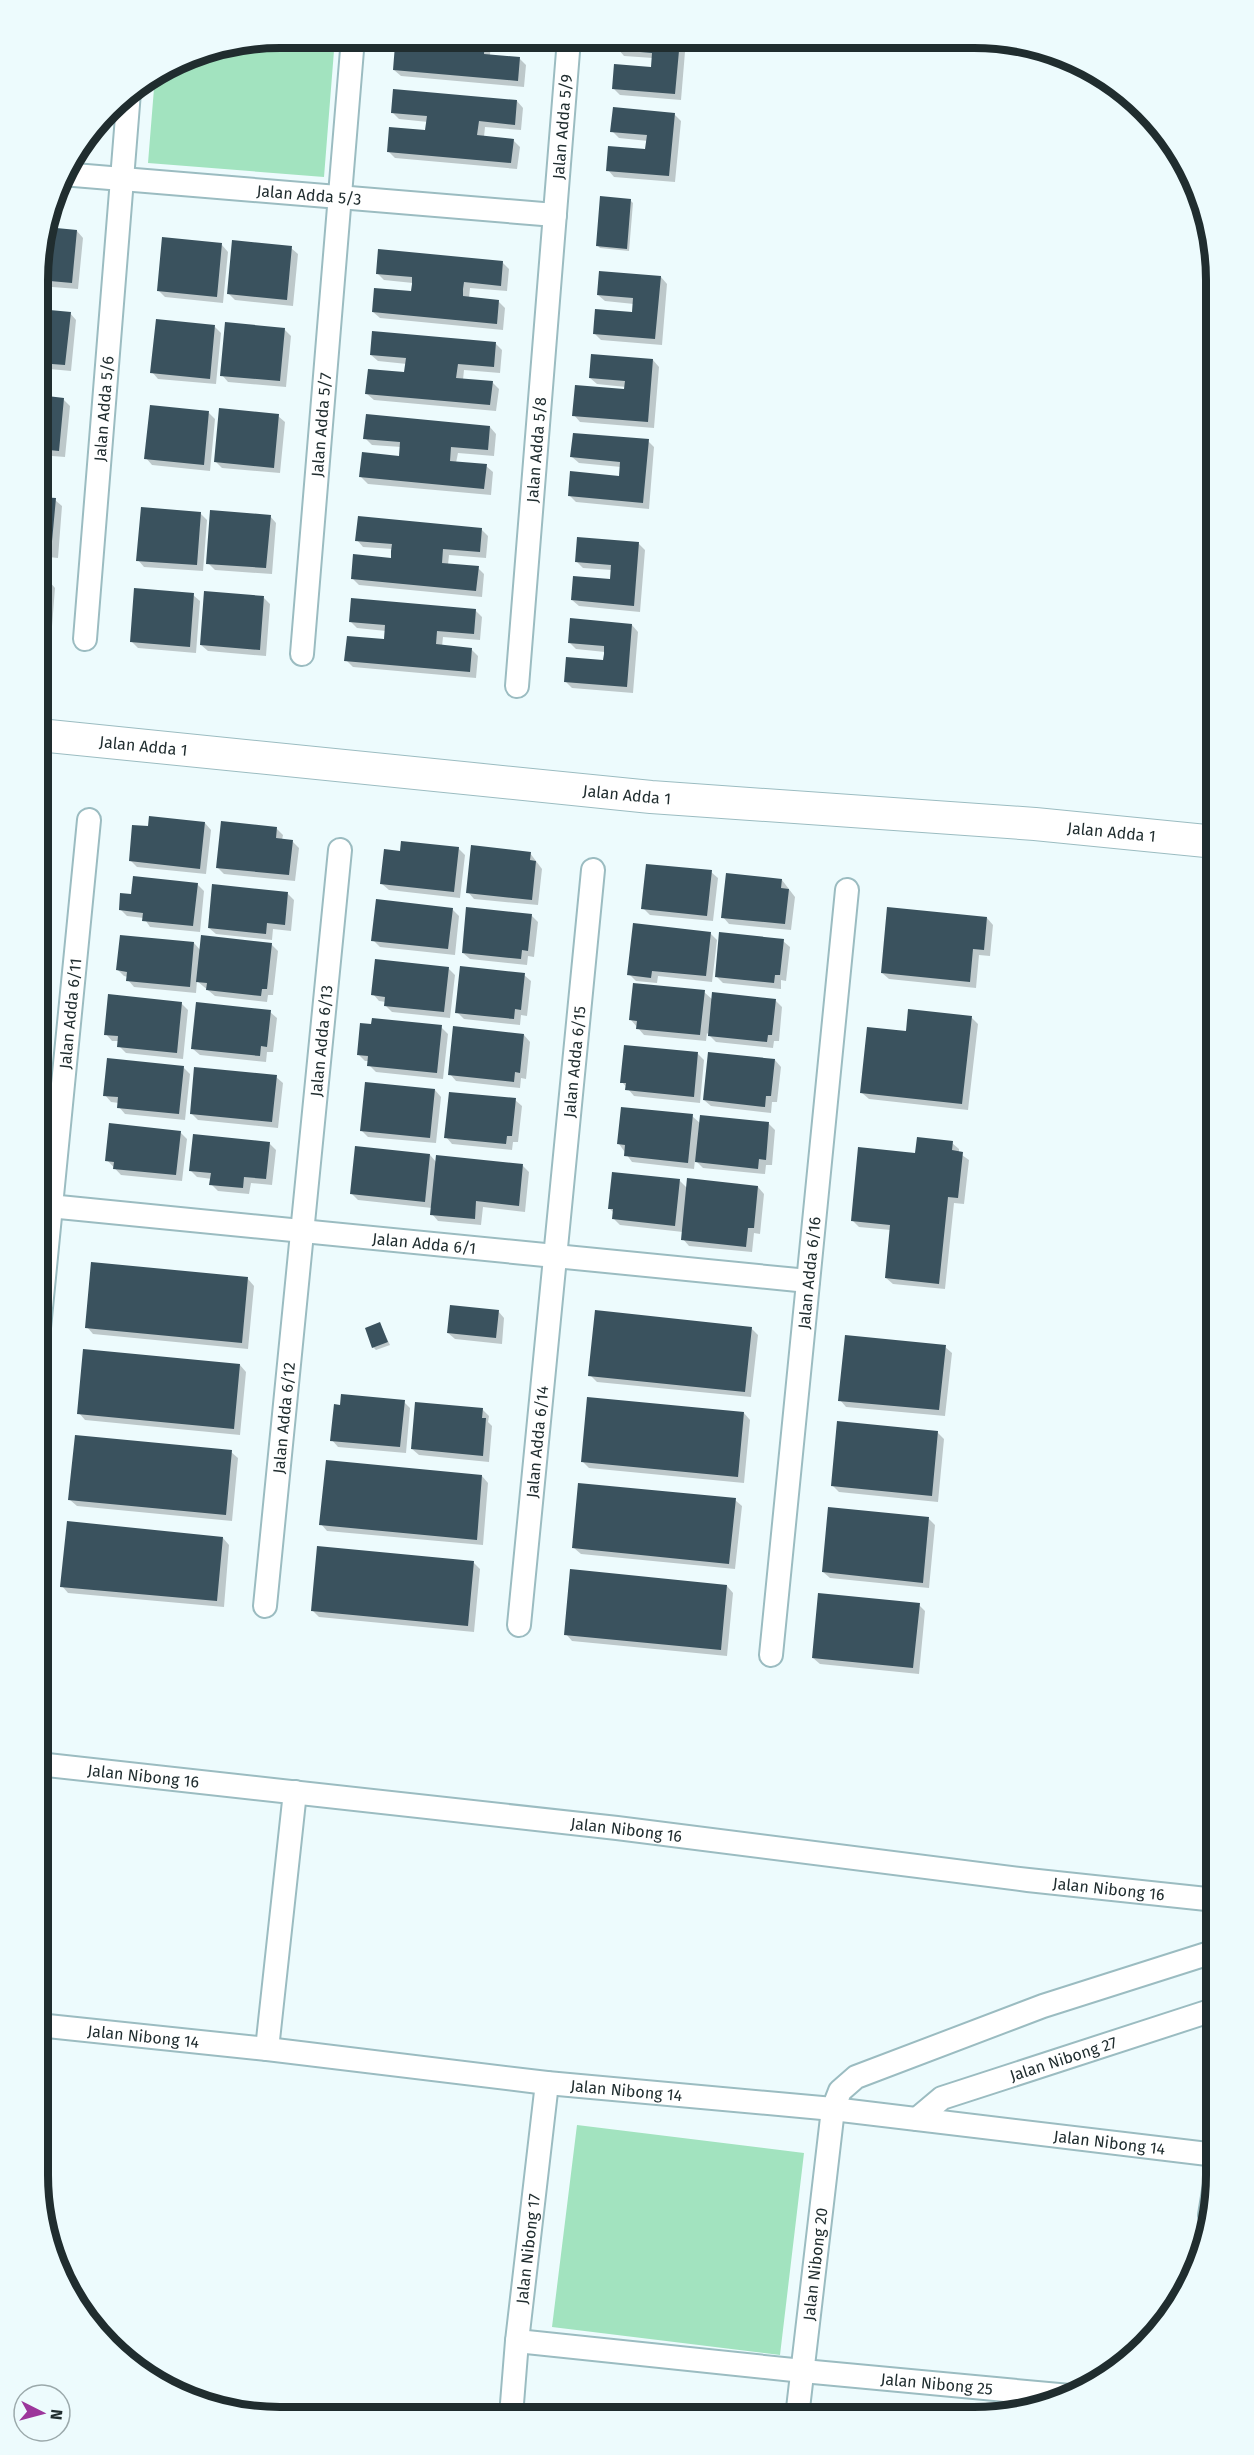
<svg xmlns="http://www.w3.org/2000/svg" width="1254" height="2455" font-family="'Fira Sans',sans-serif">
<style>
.green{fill:#a2e3bf}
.shadow{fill:#0003}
.building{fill:#3a525e}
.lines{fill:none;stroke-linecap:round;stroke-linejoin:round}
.street-casing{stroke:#9bbcc1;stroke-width:26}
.secondary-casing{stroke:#9bbcc1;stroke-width:34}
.street{stroke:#fff;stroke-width:22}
.secondary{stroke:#fff;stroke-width:32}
.labels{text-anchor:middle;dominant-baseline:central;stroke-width:6;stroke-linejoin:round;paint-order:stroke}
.street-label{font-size:16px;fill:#202d2f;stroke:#edfbfd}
.rim{fill:none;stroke:#202d2f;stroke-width:8}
</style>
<rect width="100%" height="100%" fill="#edfbfd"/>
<!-- green -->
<path class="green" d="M 280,38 L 335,38 L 324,177 L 148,163 L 155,76 L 187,56 Z
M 577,2125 L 804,2153 L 780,2355 L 552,2327 Z"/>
<!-- shadow -->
<path class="shadow" d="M 415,38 L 529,39 L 528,49 L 491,46 L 490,54 L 490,56 L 519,58 L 526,65 L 524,87 L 401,76 L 394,70 L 434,50 L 434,40 Z
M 618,40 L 686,40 L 681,100 L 620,95 L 613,88 L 652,69 L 653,58 L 624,56 L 618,49 Z
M 517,101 L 523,108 L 521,130 L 485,127 L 484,137 L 513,140 L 520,147 L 517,169 L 395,158 L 388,151 L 427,132 L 428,122 L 399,119 L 392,112 Z
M 674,114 L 681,121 L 675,182 L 614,177 L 608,170 L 646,151 L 648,141 L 619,138 L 612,131 Z
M 630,200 L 633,203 L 629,251 L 600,248 L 597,245 Z
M 46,228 L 77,231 L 83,238 L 78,289 L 39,286 L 40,248 Z
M 222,245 L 228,252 L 223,303 L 165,297 L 159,291 Z
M 291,248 L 298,254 L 293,306 L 235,300 L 228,293 Z
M 502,262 L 509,269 L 507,291 L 470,288 L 469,298 L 498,301 L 505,308 L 503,330 L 380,318 L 373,312 L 412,292 L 413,283 L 384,280 L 377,273 Z
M 661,277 L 667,284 L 662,345 L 601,340 L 594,333 L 633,314 L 634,304 L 605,301 L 598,295 Z
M 39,310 L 70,313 L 76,320 L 71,371 L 39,368 Z
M 215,327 L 221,333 L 216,384 L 158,379 L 152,372 Z
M 284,329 L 291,336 L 286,387 L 228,382 L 222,375 Z
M 496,344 L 502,350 L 500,373 L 464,370 L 463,380 L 492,382 L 499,389 L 496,411 L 374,400 L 367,394 L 406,374 L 407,364 L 378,361 L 371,355 Z
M 653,360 L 659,367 L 654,428 L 580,422 L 574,415 L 626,391 L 626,387 L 597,384 L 590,378 Z
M 39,397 L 63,399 L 70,406 L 65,457 L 39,455 Z
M 209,413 L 215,419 L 210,471 L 152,465 L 146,458 Z
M 278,416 L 285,422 L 280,473 L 222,468 L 215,461 Z
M 490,427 L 496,434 L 494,456 L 458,453 L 456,463 L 486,466 L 493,472 L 491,495 L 368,484 L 361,477 L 400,458 L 401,447 L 372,445 L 365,438 Z
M 648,441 L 654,447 L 649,509 L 576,502 L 570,496 L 621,477 L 621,467 L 579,463 L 572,457 Z
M 39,499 L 55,500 L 62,506 L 58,558 L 39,556 Z
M 200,513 L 207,520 L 203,571 L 144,567 L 138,560 Z
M 270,516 L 276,523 L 272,574 L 215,570 L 208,563 Z
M 481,529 L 488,536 L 486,558 L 449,555 L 448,565 L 478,568 L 484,574 L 482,597 L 359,585 L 353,579 L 392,559 L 393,549 L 363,547 L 357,540 Z
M 639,544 L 645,550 L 640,612 L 579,606 L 572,600 L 611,580 L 612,570 L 583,568 L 576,561 Z
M 39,581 L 49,581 L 55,588 L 51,639 L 39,638 Z
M 193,595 L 200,601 L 196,653 L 138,648 L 132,642 Z
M 264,598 L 270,604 L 266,656 L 208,651 L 201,645 Z
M 475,610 L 482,617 L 480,640 L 443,637 L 442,647 L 471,649 L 478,656 L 476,678 L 353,667 L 346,660 L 385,641 L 386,631 L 357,628 L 350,621 Z
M 632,625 L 638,632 L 633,693 L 572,688 L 565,681 L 604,662 L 605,652 L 576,649 L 569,642 Z
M 39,817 L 44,817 L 51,824 L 48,852 L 39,851 Z
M 205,823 L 211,830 L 206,874 L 137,867 L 130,860 L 150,828 Z
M 276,828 L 283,835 L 282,840 L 292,841 L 299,848 L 295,881 L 224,874 L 217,867 Z
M 458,848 L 465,855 L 460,898 L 389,890 L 382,884 L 402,852 Z
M 530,853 L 542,869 L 538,905 L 474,899 L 468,892 Z
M 711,872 L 718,878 L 713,921 L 650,915 L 643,908 Z
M 39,873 L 43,878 L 40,905 L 39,905 Z
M 782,880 L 795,897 L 791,930 L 729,924 L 723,917 Z
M 197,884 L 204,891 L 200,932 L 150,927 L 144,918 L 127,916 L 120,909 L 133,896 Z
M 288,894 L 294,900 L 291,931 L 273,929 L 272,940 L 216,934 L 209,928 Z
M 452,909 L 459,916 L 455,955 L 380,947 L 373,940 Z
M 531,915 L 538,922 L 534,957 L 528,956 L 527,965 L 470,959 L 463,953 Z
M 987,918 L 993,925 L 990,956 L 979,955 L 976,988 L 889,979 L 882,973 Z
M 710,933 L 717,940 L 712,982 L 658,976 L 657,983 L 636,981 L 629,974 Z
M 783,941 L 790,947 L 786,981 L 781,980 L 781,989 L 723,983 L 716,976 Z
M 194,943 L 201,951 L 271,944 L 278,951 L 273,995 L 268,995 L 267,1002 L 215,996 L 197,981 L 196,993 L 134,987 L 128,980 L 128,977 L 124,976 L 118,970 Z
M 448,968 L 455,975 L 450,1018 L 392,1012 L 386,1006 L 386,1002 L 379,1001 L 373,994 Z
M 524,975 L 531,981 L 527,1016 L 521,1015 L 520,1025 L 464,1019 L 457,1012 Z
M 704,992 L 713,1000 L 776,1001 L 782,1007 L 779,1041 L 774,1041 L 773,1048 L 716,1042 L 707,1033 L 706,1041 L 644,1035 L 631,1020 Z
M 181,1003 L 188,1010 L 183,1059 L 126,1053 L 119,1046 L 119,1041 L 112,1041 L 106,1034 Z
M 270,1012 L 277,1018 L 273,1052 L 267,1052 L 266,1062 L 200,1055 L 193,1049 Z
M 971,1017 L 978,1024 L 968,1110 L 869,1099 L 862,1093 L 907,1033 Z
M 441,1027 L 448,1034 L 443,1079 L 376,1072 L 369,1065 L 369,1061 L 365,1061 L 358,1054 Z
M 524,1035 L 530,1042 L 526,1079 L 521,1078 L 520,1088 L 456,1081 L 450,1074 Z
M 698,1054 L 704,1060 L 700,1103 L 634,1096 L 622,1082 Z
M 775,1060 L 781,1067 L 777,1102 L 772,1102 L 771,1113 L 711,1106 L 704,1100 Z
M 183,1067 L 190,1074 L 185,1120 L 125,1114 L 119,1107 L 119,1103 L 111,1102 L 105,1095 Z
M 276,1077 L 283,1083 L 278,1128 L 198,1120 L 191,1113 Z
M 435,1090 L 441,1097 L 436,1143 L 368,1137 L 361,1130 Z
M 515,1100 L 522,1106 L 518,1142 L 513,1142 L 512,1150 L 452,1144 L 446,1137 Z
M 692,1116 L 701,1124 L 769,1124 L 775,1130 L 772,1165 L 766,1165 L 765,1174 L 703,1168 L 695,1160 L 694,1169 L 632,1162 L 619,1144 Z
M 180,1132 L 187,1139 L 182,1181 L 121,1175 L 107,1160 Z
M 269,1143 L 276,1150 L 272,1185 L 251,1183 L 249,1194 L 218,1191 L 211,1184 L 212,1179 L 197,1177 L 191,1171 Z
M 952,1143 L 959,1149 L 959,1153 L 969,1160 L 964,1204 L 954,1203 L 945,1289 L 893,1284 L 886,1278 L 891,1230 L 859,1227 L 853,1221 L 916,1154 Z
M 430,1155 L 437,1163 L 523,1166 L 529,1172 L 525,1212 L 483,1207 L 481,1225 L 438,1221 L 432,1214 L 432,1208 L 358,1200 L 352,1194 Z
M 680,1181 L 688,1189 L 758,1187 L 764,1194 L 760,1234 L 754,1233 L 752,1252 L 689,1246 L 683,1239 L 683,1232 L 620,1225 L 614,1219 L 614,1213 L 609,1208 Z
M 248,1279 L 254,1286 L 248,1349 L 93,1334 L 87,1327 Z
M 498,1311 L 504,1318 L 502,1344 L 455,1339 L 448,1333 Z
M 380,1324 L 390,1345 L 376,1350 L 373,1347 Z
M 751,1328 L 758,1335 L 751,1397 L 597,1382 L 590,1375 Z
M 945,1347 L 952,1353 L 945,1416 L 846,1407 L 840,1400 Z
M 240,1365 L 246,1372 L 240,1435 L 85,1420 L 79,1413 Z
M 404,1402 L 410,1408 L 406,1453 L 338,1447 L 332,1440 Z
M 482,1409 L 489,1416 L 488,1422 L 492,1426 L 489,1462 L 419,1455 L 412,1449 Z
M 744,1413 L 750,1420 L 744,1483 L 589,1468 L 583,1462 Z
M 937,1432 L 944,1439 L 938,1502 L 839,1492 L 832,1485 Z
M 231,1452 L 238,1458 L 232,1521 L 77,1506 L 70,1500 Z
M 482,1476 L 488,1483 L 483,1545 L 327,1531 L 321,1524 Z
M 735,1500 L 742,1506 L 735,1569 L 581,1554 L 574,1548 Z
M 929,1519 L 935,1525 L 929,1588 L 830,1578 L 823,1572 Z
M 223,1538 L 229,1545 L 224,1607 L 68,1593 L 62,1586 Z
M 474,1563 L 480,1569 L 474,1632 L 319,1617 L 313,1611 Z
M 727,1586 L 733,1593 L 727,1656 L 572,1641 L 566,1634 Z
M 919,1605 L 925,1611 L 919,1674 L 820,1664 L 813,1658 Z"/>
<!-- building -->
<path class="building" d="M 433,38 L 485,39 L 484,54 L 520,57 L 518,81 L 393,70 L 395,45 L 432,49 Z
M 617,40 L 680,40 L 675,94 L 612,89 L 614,64 L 651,67 L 652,53 L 616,50 Z
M 393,89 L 517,100 L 515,125 L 479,121 L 477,135 L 514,139 L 511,163 L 387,152 L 389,127 L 425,130 L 427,116 L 391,113 Z
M 613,107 L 675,113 L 669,176 L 606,171 L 608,146 L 645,149 L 647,135 L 610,132 Z
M 600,196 L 631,199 L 627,249 L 596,246 Z
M 46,227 L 77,230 L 72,283 L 39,280 L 40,248 Z
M 162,237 L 222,243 L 217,297 L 157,291 Z
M 232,240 L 292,246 L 287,300 L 227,294 Z
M 378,249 L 503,261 L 501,286 L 464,282 L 463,289 L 463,296 L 499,300 L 497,324 L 372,312 L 374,288 L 411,291 L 412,284 L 412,277 L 376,274 Z
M 599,271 L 661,276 L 655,339 L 593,334 L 595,309 L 632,312 L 633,298 L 597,295 Z
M 39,309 L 71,312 L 65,365 L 39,363 Z
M 156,319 L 215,325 L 210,379 L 150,373 Z
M 225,322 L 285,328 L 280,381 L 220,376 Z
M 372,331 L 496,342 L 494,367 L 458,364 L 456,378 L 493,381 L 490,405 L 365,394 L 368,369 L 404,372 L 406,358 L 370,355 Z
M 591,354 L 653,359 L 648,422 L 572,416 L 575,385 L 624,389 L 625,381 L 589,378 Z
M 39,395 L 64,398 L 59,451 L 39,449 Z
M 150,405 L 209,411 L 204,465 L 144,459 Z
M 219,408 L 279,414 L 274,468 L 214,462 Z
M 366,414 L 490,426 L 488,450 L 451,447 L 450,461 L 487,464 L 484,489 L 359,477 L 362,452 L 399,456 L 400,442 L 363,439 Z
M 573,433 L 649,439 L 643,503 L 568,496 L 570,471 L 619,476 L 620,462 L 570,457 Z
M 39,497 L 56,498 L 51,552 L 39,551 Z
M 141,507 L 201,512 L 197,565 L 136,561 Z
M 210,510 L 271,515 L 266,568 L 206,564 Z
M 358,516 L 482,528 L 480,552 L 443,549 L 442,563 L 479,566 L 476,591 L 351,579 L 353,554 L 391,558 L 391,551 L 392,544 L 355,541 Z
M 577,537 L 639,542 L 634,606 L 571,600 L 573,576 L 610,579 L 611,565 L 575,562 Z
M 39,579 L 49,580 L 45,634 L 39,633 Z
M 134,588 L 194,593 L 190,647 L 130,642 Z
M 204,591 L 264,596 L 260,650 L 200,645 Z
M 351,598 L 476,609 L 474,634 L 437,631 L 436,644 L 472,648 L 470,672 L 344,661 L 347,636 L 384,639 L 385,625 L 349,622 Z
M 570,618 L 632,624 L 627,687 L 564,682 L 566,657 L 603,660 L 604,654 L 604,646 L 568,643 Z
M 39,815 L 45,816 L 42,846 L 39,845 Z
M 149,816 L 205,822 L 200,869 L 129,861 L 132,825 L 148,826 Z
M 221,821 L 277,827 L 276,838 L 293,840 L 289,875 L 216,868 Z
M 401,841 L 459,847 L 454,892 L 380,884 L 384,849 L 400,851 Z
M 471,845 L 531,852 L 530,860 L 536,861 L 532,900 L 466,893 Z
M 646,864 L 712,870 L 707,916 L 641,909 Z
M 726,873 L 782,879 L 781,888 L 789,889 L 785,924 L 721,918 Z
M 133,876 L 198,883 L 193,926 L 142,921 L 143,913 L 119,910 L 120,893 L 131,894 Z
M 212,884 L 288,892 L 285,925 L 267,923 L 266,934 L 208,928 Z
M 376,899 L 453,908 L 448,949 L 371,941 Z
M 466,907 L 532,914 L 528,951 L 522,950 L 521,959 L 462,953 Z
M 887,907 L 987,917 L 984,950 L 973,949 L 970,982 L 881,973 Z
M 633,923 L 711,932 L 706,976 L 652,971 L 651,978 L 627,975 Z
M 719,932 L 784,939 L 780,975 L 775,975 L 774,983 L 715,977 Z
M 120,935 L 194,942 L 190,987 L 126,981 L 127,972 L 116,970 Z
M 201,935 L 272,943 L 267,989 L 262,989 L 261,996 L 206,990 L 207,983 L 196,982 Z
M 375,959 L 449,967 L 444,1012 L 384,1006 L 385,997 L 371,995 Z
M 460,966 L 525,973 L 521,1010 L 515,1009 L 514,1019 L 455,1013 Z
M 633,983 L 705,990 L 700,1035 L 636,1029 L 637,1021 L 629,1020 Z
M 712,992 L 776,999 L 772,1035 L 768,1035 L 767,1042 L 708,1036 Z
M 108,994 L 182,1002 L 177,1053 L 117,1047 L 118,1036 L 104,1035 Z
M 196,1002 L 271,1010 L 267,1047 L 261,1046 L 260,1056 L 191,1049 Z
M 908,1009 L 972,1016 L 962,1104 L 860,1093 L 867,1027 L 906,1031 Z
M 372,1018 L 442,1025 L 437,1073 L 367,1066 L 368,1056 L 357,1055 L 360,1023 L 371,1024 Z
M 453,1026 L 524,1034 L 520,1073 L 515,1072 L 514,1082 L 448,1075 Z
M 624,1045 L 698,1052 L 694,1097 L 625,1090 L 626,1083 L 620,1083 Z
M 708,1052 L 775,1059 L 771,1096 L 766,1096 L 765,1107 L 703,1100 Z
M 107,1058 L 184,1066 L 179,1114 L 117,1108 L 118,1097 L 103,1096 Z
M 194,1067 L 277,1075 L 272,1122 L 190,1114 Z
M 365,1082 L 435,1089 L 430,1138 L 360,1131 Z
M 449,1092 L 516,1098 L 512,1136 L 507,1136 L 506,1144 L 444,1138 Z
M 621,1107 L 693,1114 L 688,1163 L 624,1156 L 625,1145 L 617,1144 Z
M 700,1115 L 769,1122 L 766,1160 L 759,1159 L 758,1169 L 695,1162 Z
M 109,1123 L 181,1131 L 176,1175 L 113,1169 L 114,1162 L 105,1161 Z
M 193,1134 L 270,1142 L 266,1179 L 244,1177 L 243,1188 L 209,1185 L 211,1173 L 189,1171 Z
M 917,1137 L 953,1141 L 952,1150 L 963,1152 L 958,1198 L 948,1197 L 939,1284 L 885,1278 L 890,1225 L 851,1221 L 858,1147 L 915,1153 Z
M 355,1146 L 430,1154 L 425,1202 L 350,1194 Z
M 436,1155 L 523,1164 L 519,1206 L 476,1201 L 475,1219 L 430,1215 Z
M 612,1172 L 680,1179 L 675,1226 L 612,1219 L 613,1209 L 608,1209 Z
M 687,1178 L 758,1186 L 754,1228 L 748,1228 L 746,1247 L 681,1240 Z
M 91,1262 L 248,1277 L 242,1343 L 85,1328 Z
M 450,1305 L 499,1310 L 496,1338 L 447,1333 Z
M 595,1310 L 752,1327 L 745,1392 L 588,1376 Z
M 380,1322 L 388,1342 L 372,1348 L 365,1328 Z
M 845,1335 L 946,1345 L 939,1410 L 838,1401 Z
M 83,1349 L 240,1364 L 234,1429 L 77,1414 Z
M 341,1394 L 405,1400 L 400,1447 L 330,1441 L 334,1404 L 340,1405 Z
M 587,1397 L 744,1412 L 738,1477 L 581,1462 Z
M 415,1402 L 483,1408 L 482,1418 L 486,1418 L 483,1456 L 411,1449 Z
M 837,1421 L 938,1431 L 932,1496 L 831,1486 Z
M 75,1435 L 232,1450 L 226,1515 L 68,1500 Z
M 326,1460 L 482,1475 L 477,1540 L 319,1525 Z
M 578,1483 L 736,1498 L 729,1564 L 572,1548 Z
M 828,1507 L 929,1517 L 923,1583 L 822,1572 Z
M 67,1521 L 223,1537 L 217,1601 L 60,1587 Z
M 317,1546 L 474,1561 L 468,1626 L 311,1611 Z
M 570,1569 L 727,1585 L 721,1650 L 564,1635 Z
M 818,1593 L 920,1603 L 913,1668 L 812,1658 Z"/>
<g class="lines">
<defs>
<g id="street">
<path id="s1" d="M 62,174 L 555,215"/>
<path id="s2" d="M 85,639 L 129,92"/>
<path id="s3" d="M 302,654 L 353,38"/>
<path id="s4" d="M 517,686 L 569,39"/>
<path id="s5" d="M 39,1205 L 808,1281"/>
<path id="s6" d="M 38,1338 L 89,820"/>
<path id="s7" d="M 265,1606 L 340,850"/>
<path id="s8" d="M 519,1625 L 593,870"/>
<path id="s9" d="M 771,1655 L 847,890"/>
<path id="s10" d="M 38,1764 L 617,1828 L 1028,1880 L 1216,1900"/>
<path id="s11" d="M 38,2025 L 267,2049 L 547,2083 L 833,2109 L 1216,2155"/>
<path d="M 267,2049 L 295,1792"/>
<path id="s12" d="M 917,2119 L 942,2098 L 1216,2009"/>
<path d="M 1210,2215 L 1216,2178"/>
<path id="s13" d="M 517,2341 L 803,2371 L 1070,2396"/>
<path id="s14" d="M 511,2416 L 517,2341 L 547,2083"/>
<path id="s15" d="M 797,2417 L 833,2109 L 840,2091 L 856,2077 L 1043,2006 L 1216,1951"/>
</g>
<g id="secondary">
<path id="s16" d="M 39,735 L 651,797 L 1035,824 L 1216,842"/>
</g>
</defs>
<!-- street casing -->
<use href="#street" class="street-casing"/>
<!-- secondary casing -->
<use href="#secondary" class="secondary-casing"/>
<!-- street -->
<use href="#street" class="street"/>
<!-- secondary -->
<use href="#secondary" class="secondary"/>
</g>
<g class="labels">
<!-- street labels -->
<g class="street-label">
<text stroke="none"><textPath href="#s4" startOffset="561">Jalan Adda 5/9</textPath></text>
<text stroke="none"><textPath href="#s1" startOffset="248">Jalan Adda 5/3</textPath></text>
<text stroke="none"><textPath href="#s2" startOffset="231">Jalan Adda 5/6</textPath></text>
<text stroke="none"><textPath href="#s3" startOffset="230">Jalan Adda 5/7</textPath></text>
<text stroke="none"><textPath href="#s4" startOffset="237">Jalan Adda 5/8</textPath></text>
<text stroke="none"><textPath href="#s16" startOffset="105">Jalan Adda 1</textPath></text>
<text stroke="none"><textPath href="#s16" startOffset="591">Jalan Adda 1</textPath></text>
<text stroke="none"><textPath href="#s16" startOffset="1077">Jalan Adda 1</textPath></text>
<text stroke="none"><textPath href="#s6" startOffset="326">Jalan Adda 6/11</textPath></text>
<text stroke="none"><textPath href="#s7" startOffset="568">Jalan Adda 6/13</textPath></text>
<text stroke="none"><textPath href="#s8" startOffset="566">Jalan Adda 6/15</textPath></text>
<text stroke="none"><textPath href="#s5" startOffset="387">Jalan Adda 6/1</textPath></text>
<text stroke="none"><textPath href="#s9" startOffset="384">Jalan Adda 6/16</textPath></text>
<text stroke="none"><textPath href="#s7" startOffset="189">Jalan Adda 6/12</textPath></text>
<text stroke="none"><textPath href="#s8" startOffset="184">Jalan Adda 6/14</textPath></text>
<text stroke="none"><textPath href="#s10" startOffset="106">Jalan Nibong 16</textPath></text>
<text stroke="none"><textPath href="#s10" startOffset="592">Jalan Nibong 16</textPath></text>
<text stroke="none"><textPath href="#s10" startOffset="1078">Jalan Nibong 16</textPath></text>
<text stroke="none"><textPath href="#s11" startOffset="106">Jalan Nibong 14</textPath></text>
<text stroke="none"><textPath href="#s12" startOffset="160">Jalan Nibong 27</textPath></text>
<text stroke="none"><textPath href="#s11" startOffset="592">Jalan Nibong 14</textPath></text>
<text stroke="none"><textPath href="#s11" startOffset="1078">Jalan Nibong 14</textPath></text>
<text stroke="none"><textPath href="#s14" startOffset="168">Jalan Nibong 17</textPath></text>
<text stroke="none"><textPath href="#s15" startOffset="154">Jalan Nibong 20</textPath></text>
<text stroke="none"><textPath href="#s13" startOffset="422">Jalan Nibong 25</textPath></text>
</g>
</g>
<!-- crop -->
<path d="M0 0H1254V2455H0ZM280 48H974A232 232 0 0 1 1206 280V2175A232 232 0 0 1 974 2407H280A232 232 0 0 1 48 2175V280A232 232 0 0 1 280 48Z" fill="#edfbfd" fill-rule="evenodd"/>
<path class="rim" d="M280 48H974A232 232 0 0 1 1206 280V2175A232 232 0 0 1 974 2407H280A232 232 0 0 1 48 2175V280A232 232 0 0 1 280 48Z"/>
<!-- north arrow -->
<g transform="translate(42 2413) rotate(96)"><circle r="28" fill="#edfbfd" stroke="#9ba9ab" stroke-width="1.5"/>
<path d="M0-4.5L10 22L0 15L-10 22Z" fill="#9c369b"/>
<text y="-9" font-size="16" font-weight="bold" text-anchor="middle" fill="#202d2f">N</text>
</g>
</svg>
